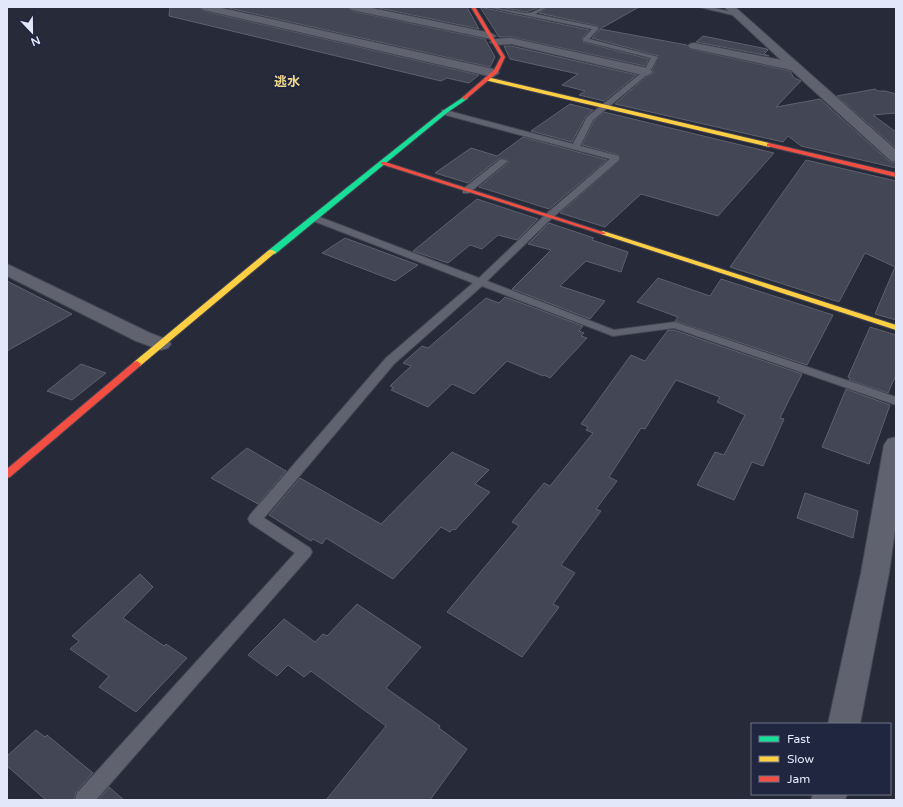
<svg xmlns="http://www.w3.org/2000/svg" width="903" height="807" font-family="'Varela Round','Noto Sans JP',sans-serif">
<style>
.building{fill:#434654;stroke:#5d606d}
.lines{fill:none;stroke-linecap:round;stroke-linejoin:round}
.lane-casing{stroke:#444654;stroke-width:2}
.street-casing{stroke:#444654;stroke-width:2}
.fast-casing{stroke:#444654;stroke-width:2}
.slow-casing{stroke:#444654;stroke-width:2}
.jam-casing{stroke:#444654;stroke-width:2}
.lane{fill:#60636f;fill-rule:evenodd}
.street{fill:#60636f;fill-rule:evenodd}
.fast{fill:#16e098;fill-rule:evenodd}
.slow{fill:#ffcf43;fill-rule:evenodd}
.jam{fill:#f24e42;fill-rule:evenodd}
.labels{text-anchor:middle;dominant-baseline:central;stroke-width:4;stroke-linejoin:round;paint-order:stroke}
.far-neighbourhood-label{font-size:13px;font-weight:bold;fill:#eed689;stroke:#202640}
</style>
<rect width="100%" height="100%" fill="#272a39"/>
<!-- building -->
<path class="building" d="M 170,7 L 198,7 L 204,11 L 479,75 L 469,83 L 447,78 L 441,81 L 169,16 Z
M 224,7 L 346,7 L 352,11 L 485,39 L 495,57 L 490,67 Z
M 374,7 L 467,7 L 479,29 Z
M 480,7 L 589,30 L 582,38 L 583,42 L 649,59 L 645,66 L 511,37 L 499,37 Z
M 500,7 L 540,7 L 526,12 Z
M 548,7 L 639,7 L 600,29 L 687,45 L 690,49 L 790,71 L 794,78 L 801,81 L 776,107 L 820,99 L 890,162 L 896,163 L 896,168 L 801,146 L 788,136 L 783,142 L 615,104 L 646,77 L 654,73 L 652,70 L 659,56 L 592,38 L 599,30 L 598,26 L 539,13 Z
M 703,36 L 767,49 L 768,50 L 764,54 L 769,56 L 696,42 Z
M 504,46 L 511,46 L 637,75 L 604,101 L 579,95 L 585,91 L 562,85 L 578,74 L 510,59 Z
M 875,89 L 878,91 L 885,91 L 896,94 L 896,113 L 873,115 L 896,132 L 896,148 L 837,96 Z
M 570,104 L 593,110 L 586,116 L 572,142 L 531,131 Z
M 604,112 L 774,153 L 718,216 L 641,194 L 605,227 L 560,213 L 620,160 L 619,155 L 582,145 L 594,121 Z
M 523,137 L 607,160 L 549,209 L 479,187 L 509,162 L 508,160 L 500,158 L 468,183 L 435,173 L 471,148 L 497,156 Z
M 806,160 L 896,181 L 896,320 L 875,314 L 895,267 L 865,253 L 839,302 L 730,267 Z
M 477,199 L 538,219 L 517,240 L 498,235 L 482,249 L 470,245 L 448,263 L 413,251 Z
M 549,223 L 594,238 L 592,240 L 628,252 L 621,272 L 586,261 L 560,286 L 605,301 L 590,319 L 512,289 L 551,250 L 528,244 Z
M 345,238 L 418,265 L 395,281 L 322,253 Z
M 658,278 L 710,296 L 721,279 L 833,315 L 807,365 L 675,321 L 678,317 L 637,302 Z
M 7,281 L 72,314 L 7,351 Z
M 505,297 L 583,326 L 579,331 L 584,333 L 581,336 L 587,338 L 550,378 L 544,375 L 543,376 L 507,361 L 474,394 L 452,384 L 428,407 L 391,390 L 394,388 L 390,386 L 411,366 L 403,363 L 422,346 L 428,348 L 486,298 L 499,303 Z
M 870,327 L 896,335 L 896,375 L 888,393 L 849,380 L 850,378 L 848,377 Z
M 668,330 L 674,330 L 802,374 L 780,418 L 784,419 L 763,466 L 752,462 L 734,500 L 697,485 L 715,452 L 724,455 L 745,415 L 717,402 L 720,397 L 676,380 L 645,429 L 641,428 L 609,477 L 617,481 L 596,509 L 601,511 L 561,565 L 575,573 L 553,604 L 559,607 L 522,657 L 447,612 L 519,526 L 512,522 L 544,483 L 550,486 L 593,433 L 586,430 L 588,427 L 581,424 L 631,355 L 645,361 Z
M 81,364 L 106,373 L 72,400 L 47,391 Z
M 846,389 L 890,405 L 869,464 L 822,447 Z
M 247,448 L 286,471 L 258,504 L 211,478 Z
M 452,452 L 489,470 L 475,484 L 490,492 L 455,530 L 453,529 L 450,532 L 441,527 L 393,579 L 326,538 L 322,544 L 313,539 L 311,541 L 269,515 L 300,478 L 381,524 Z
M 805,493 L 858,511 L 853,538 L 797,518 Z
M 140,574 L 153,587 L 123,618 L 164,646 L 166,644 L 187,658 L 136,712 L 99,687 L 109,676 L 70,649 L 79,641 L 72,636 Z
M 357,604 L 421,647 L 386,688 L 440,726 L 439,728 L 467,749 L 430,800 L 326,800 L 386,726 L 311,671 L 304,677 L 288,665 L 277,676 L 248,655 L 284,619 L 315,642 L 323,634 L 327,636 Z
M 36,730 L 45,737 L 47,735 L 93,773 L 76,792 L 74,800 L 46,800 L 7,766 L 7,756 Z
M 109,787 L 124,800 L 98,800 Z"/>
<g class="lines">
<defs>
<path id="lane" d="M 487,7 C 498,7 522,14 529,13 C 536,12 539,7 547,7 L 535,14 L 598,27 L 598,29 L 589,39 L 658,57 L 649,73 L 593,120 L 580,146 L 619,156 L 619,160 L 551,219 L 487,281 L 614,330 L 675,322 L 896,397 L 896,405 L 674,328 L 613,336 L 482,286 L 394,364 L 264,518 L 310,548 L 312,552 L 310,556 L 96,800 L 75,800 L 77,793 L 295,553 L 250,523 L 248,519 L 250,515 L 386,358 L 473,283 L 311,220 L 311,216 L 317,216 L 479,278 L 545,215 L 610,159 L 442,114 L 442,110 L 445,110 L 573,144 L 587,117 L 644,71 L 651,58 L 583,41 L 583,39 L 592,29 Z
M 699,7 L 710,7 L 740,14 L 737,16 Z
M 501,159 L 508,161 L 469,193 L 463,193 L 463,189 Z"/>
<path id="street" d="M 199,7 L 217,7 L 493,69 L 499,73 L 493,77 L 204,10 Z
M 347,7 L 367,7 L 491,33 L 496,36 L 491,39 L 352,10 Z
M 724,7 L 735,7 L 896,150 L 896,162 L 891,161 L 791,70 L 690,48 L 688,46 L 690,44 L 694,43 L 781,60 Z
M 511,38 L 647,68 L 653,72 L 647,76 L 511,44 L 496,45 L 490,42 L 496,39 Z
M 7,264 L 150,333 L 168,340 L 171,344 L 168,348 L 161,350 L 136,341 L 7,276 Z
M 896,437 L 896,523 L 889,573 L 860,724 L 828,724 L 861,573 L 884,445 L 888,439 Z
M 813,794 L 847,794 L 845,800 L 811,800 Z"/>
<path id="fast" d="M 465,96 L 468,98 L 467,99 L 448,112 L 275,254 L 269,254 L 269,250 L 444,110 Z"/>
<path id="slow" d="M 487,77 L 769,143 L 772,145 L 769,147 L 485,80 L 484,79 Z
M 603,231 L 896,325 L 896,330 L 601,234 L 601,232 Z
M 269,250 L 272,250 L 276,252 L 140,366 L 134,366 L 133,364 L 134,362 Z"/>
<path id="jam" d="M 471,7 L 475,7 L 505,57 L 498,72 L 465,100 L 462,98 L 463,97 L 494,70 L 501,57 Z
M 769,143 L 896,173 L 896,177 L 767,146 L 767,144 Z
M 381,162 L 385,162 L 606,233 L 605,234 L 601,234 L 381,164 Z
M 137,361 L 141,364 L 140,366 L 10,477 L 7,478 L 7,469 L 134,362 Z"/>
</defs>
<!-- lane casing -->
<use href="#lane" class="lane-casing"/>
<!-- street casing -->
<use href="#street" class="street-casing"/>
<!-- fast casing -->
<use href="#fast" class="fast-casing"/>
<!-- slow casing -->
<use href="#slow" class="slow-casing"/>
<!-- jam casing -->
<use href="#jam" class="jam-casing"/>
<!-- lane -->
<use href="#lane" class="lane"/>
<!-- street -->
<use href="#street" class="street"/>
<!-- fast -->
<use href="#fast" class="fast"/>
<!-- slow -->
<use href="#slow" class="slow"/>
<!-- jam -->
<use href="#jam" class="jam"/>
</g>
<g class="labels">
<!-- far-neighbourhood labels -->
<g class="far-neighbourhood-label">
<text x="287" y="82">逃水</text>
</g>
</g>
<!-- border -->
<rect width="903" height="807" fill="none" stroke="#e2e8fa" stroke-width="16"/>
<!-- legend -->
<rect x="751" y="723" width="140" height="72" fill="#202640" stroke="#6e748a"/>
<rect x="759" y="736" width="20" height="6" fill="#16e098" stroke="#6e748a"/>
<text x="787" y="743" font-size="12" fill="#e2e8fa">Fast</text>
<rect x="759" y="756" width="20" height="6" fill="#ffcf43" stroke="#6e748a"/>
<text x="787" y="763" font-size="12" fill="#e2e8fa">Slow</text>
<rect x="759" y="776" width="20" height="6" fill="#f24e42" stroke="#6e748a"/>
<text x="787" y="783" font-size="12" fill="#e2e8fa">Jam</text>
<!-- north arrow -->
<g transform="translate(32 32) rotate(158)" stroke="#202640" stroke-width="3" paint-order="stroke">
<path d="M0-3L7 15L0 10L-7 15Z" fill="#e2e8fa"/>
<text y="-6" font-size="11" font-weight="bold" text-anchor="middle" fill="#e2e8fa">N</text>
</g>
</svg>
